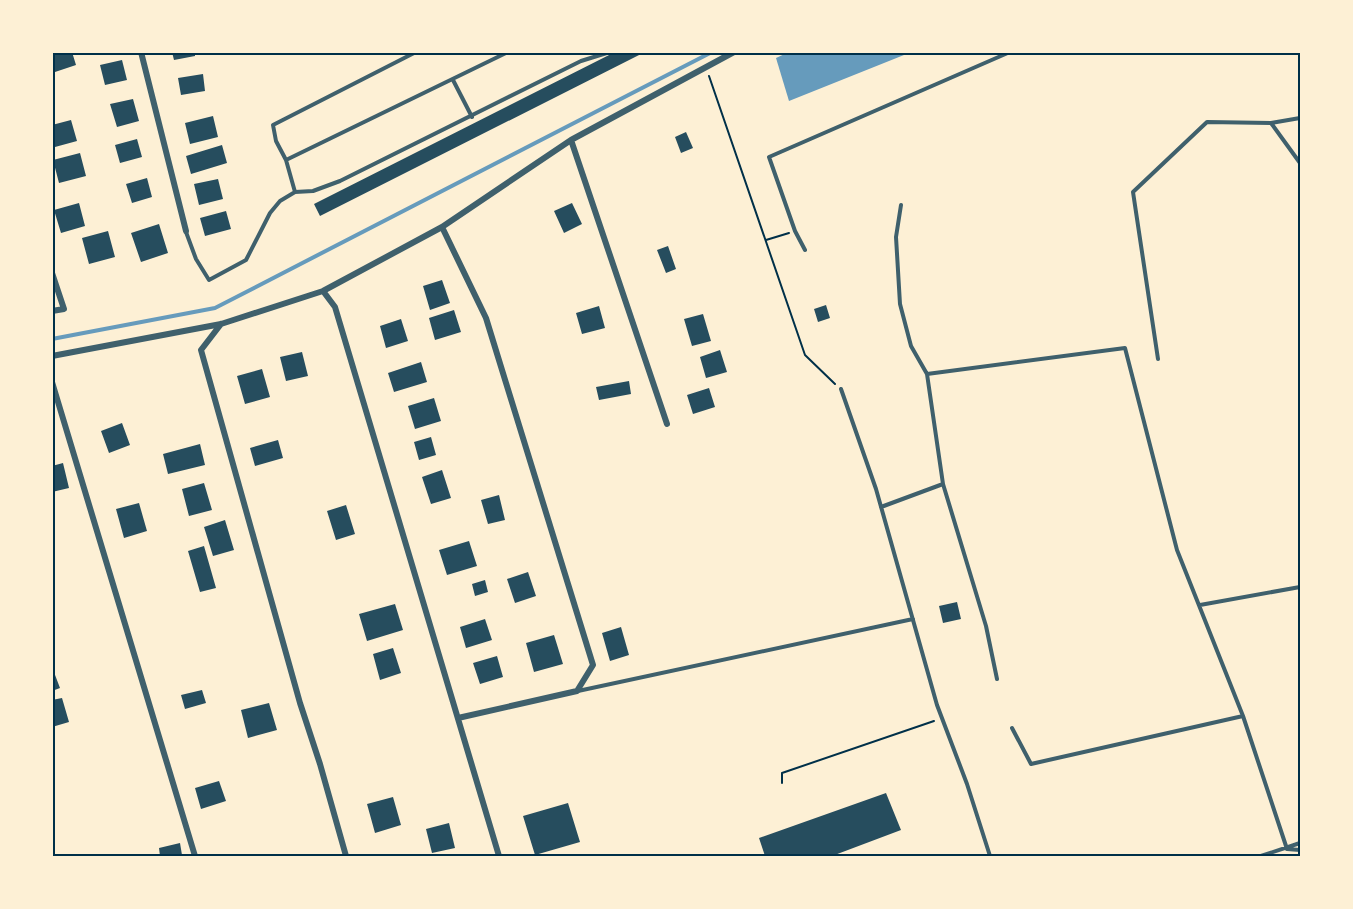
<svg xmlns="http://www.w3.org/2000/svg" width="1353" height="909" font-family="'Alegreya Sans',sans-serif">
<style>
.water{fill:#669bbc}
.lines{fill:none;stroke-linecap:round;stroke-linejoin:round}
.stream{stroke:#669bbc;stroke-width:4}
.building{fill:#264d5e}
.path{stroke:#003049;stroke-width:2}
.service{stroke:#3f606c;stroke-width:4}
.minor{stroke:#3f606c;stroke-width:6}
.neatline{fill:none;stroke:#003049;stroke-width:2}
</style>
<rect width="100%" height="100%" fill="#fdf0d5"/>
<!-- water -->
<path class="water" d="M 789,52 L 909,52 L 909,53 L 789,101 L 776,58 Z"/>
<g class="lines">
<!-- stream -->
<path class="stream" d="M 52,339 L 215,308 L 712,52"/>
</g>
<!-- building -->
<path class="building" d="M 59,52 L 72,52 L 76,65 L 52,73 L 52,55 Z
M 172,52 L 195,52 L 195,56 L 174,60 Z
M 615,52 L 645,52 L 320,216 L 314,204 Z
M 122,60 L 127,80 L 105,85 L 100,65 Z
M 203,74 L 205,91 L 181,95 L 178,78 Z
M 133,99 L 139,121 L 117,127 L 110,104 Z
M 213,116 L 218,137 L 190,144 L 185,123 Z
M 71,120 L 77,141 L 55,147 L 52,125 Z
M 686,132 L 693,148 L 681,153 L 675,137 Z
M 137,139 L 142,157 L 120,163 L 115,145 Z
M 222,145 L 227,163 L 191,174 L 186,156 Z
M 80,153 L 86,176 L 59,183 L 53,160 Z
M 147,178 L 152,197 L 132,203 L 126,184 Z
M 218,179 L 223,199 L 199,205 L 194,184 Z
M 79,203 L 85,226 L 61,233 L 54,210 Z
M 572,203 L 582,224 L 564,233 L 554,211 Z
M 226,211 L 231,229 L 205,236 L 200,218 Z
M 159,224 L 168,253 L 141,262 L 131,233 Z
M 108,231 L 115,257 L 89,264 L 82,238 Z
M 668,246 L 676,269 L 666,273 L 657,250 Z
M 442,280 L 450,303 L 430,310 L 423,286 Z
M 826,305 L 830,318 L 818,322 L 814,309 Z
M 599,306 L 605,328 L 582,334 L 576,313 Z
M 454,310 L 461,332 L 435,340 L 429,318 Z
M 703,314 L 711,341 L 692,346 L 684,319 Z
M 401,319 L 408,341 L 386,348 L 380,326 Z
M 720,350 L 727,372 L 706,378 L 700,357 Z
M 302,352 L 308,376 L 286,381 L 280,357 Z
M 421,362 L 427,382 L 394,392 L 388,373 Z
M 262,369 L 270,397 L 245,404 L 237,376 Z
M 629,381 L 631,394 L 599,400 L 596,387 Z
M 709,388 L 715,407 L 693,414 L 687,395 Z
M 434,398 L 441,421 L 415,429 L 408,406 Z
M 122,423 L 130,445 L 109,453 L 101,431 Z
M 431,437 L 436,455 L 419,460 L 414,442 Z
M 278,440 L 283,458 L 255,466 L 250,448 Z
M 200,444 L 205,465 L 168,474 L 163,454 Z
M 63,463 L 69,488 L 52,492 L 52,466 Z
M 442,470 L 451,498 L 431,504 L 422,477 Z
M 204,483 L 212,510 L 189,516 L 182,489 Z
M 499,495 L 505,520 L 488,524 L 481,500 Z
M 139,503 L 147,531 L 124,538 L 116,509 Z
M 346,505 L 355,534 L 336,540 L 327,511 Z
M 225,520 L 234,550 L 213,556 L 204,527 Z
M 469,541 L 477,566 L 447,575 L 439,550 Z
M 204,546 L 216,588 L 200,592 L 188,551 Z
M 528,572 L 536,596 L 515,603 L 507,579 Z
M 485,580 L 488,592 L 475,596 L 472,584 Z
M 957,602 L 961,619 L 943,623 L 939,606 Z
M 395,604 L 403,630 L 367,641 L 359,614 Z
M 485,619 L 492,640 L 466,648 L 460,627 Z
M 621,627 L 629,655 L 610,661 L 602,633 Z
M 554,635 L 563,664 L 534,672 L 526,643 Z
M 393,648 L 401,673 L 380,680 L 373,654 Z
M 497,656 L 503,677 L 480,684 L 473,663 Z
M 52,667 L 60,688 L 52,691 Z
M 202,690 L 206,703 L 185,709 L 181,695 Z
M 62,698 L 69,722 L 52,727 L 52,700 Z
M 269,703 L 277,730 L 248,738 L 241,710 Z
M 219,781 L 226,801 L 201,809 L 195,788 Z
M 886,793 L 901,830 L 832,856 L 765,856 L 759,838 Z
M 393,797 L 401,825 L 375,833 L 367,804 Z
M 568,803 L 580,842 L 535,855 L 523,816 Z
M 449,823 L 455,848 L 432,853 L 426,829 Z
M 180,843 L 182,855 L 160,856 L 159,848 Z"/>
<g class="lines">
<!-- path -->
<path class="path" d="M 709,76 L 805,355 L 835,384
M 766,240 L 789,233
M 782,783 L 782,773 L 934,721"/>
<!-- service -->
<path class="service" d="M 453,80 L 472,117
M 1271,123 L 1300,118
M 286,160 L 276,141 L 273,125 L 416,52
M 295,192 L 286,160 L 508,52
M 901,205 L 896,237 L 900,304 L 911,346 L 927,374 L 1125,348 L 1177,550 L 1243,716 L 1287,849 L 1300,850
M 186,232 L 196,259 L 209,280 L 246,260 L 270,213 L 280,201 L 295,192 L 313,191 L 340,181 L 581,61 L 610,52
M 805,250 L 795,231 L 769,157 L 1010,52
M 1158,359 L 1133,192 L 1207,122 L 1271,123 L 1300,163
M 927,374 L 943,484 L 986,626 L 997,679
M 841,389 L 876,489 L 937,705 L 967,784 L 990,856
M 881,507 L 943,484
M 1200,605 L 1300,587
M 578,691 L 913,619
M 1012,728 L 1031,764 L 1243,716
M 1261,856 L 1300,843"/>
<!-- minor -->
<path class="minor" d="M 141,52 L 186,231
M 571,140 L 667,424
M 442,227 L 486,318 L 593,665 L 577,691 L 458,718
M 52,273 L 64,309 L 52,311
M 323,291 L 335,307 L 499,856
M 221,324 L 201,350 L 300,703 L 320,764 L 346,856
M 52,356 L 221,324 L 323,291 L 442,227 L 571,140 L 734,52
M 52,382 L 195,856"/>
</g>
<!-- border -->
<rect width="1353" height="909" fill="none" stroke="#fdf0d5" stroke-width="108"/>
<rect x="54" y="54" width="1245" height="801" class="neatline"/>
</svg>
